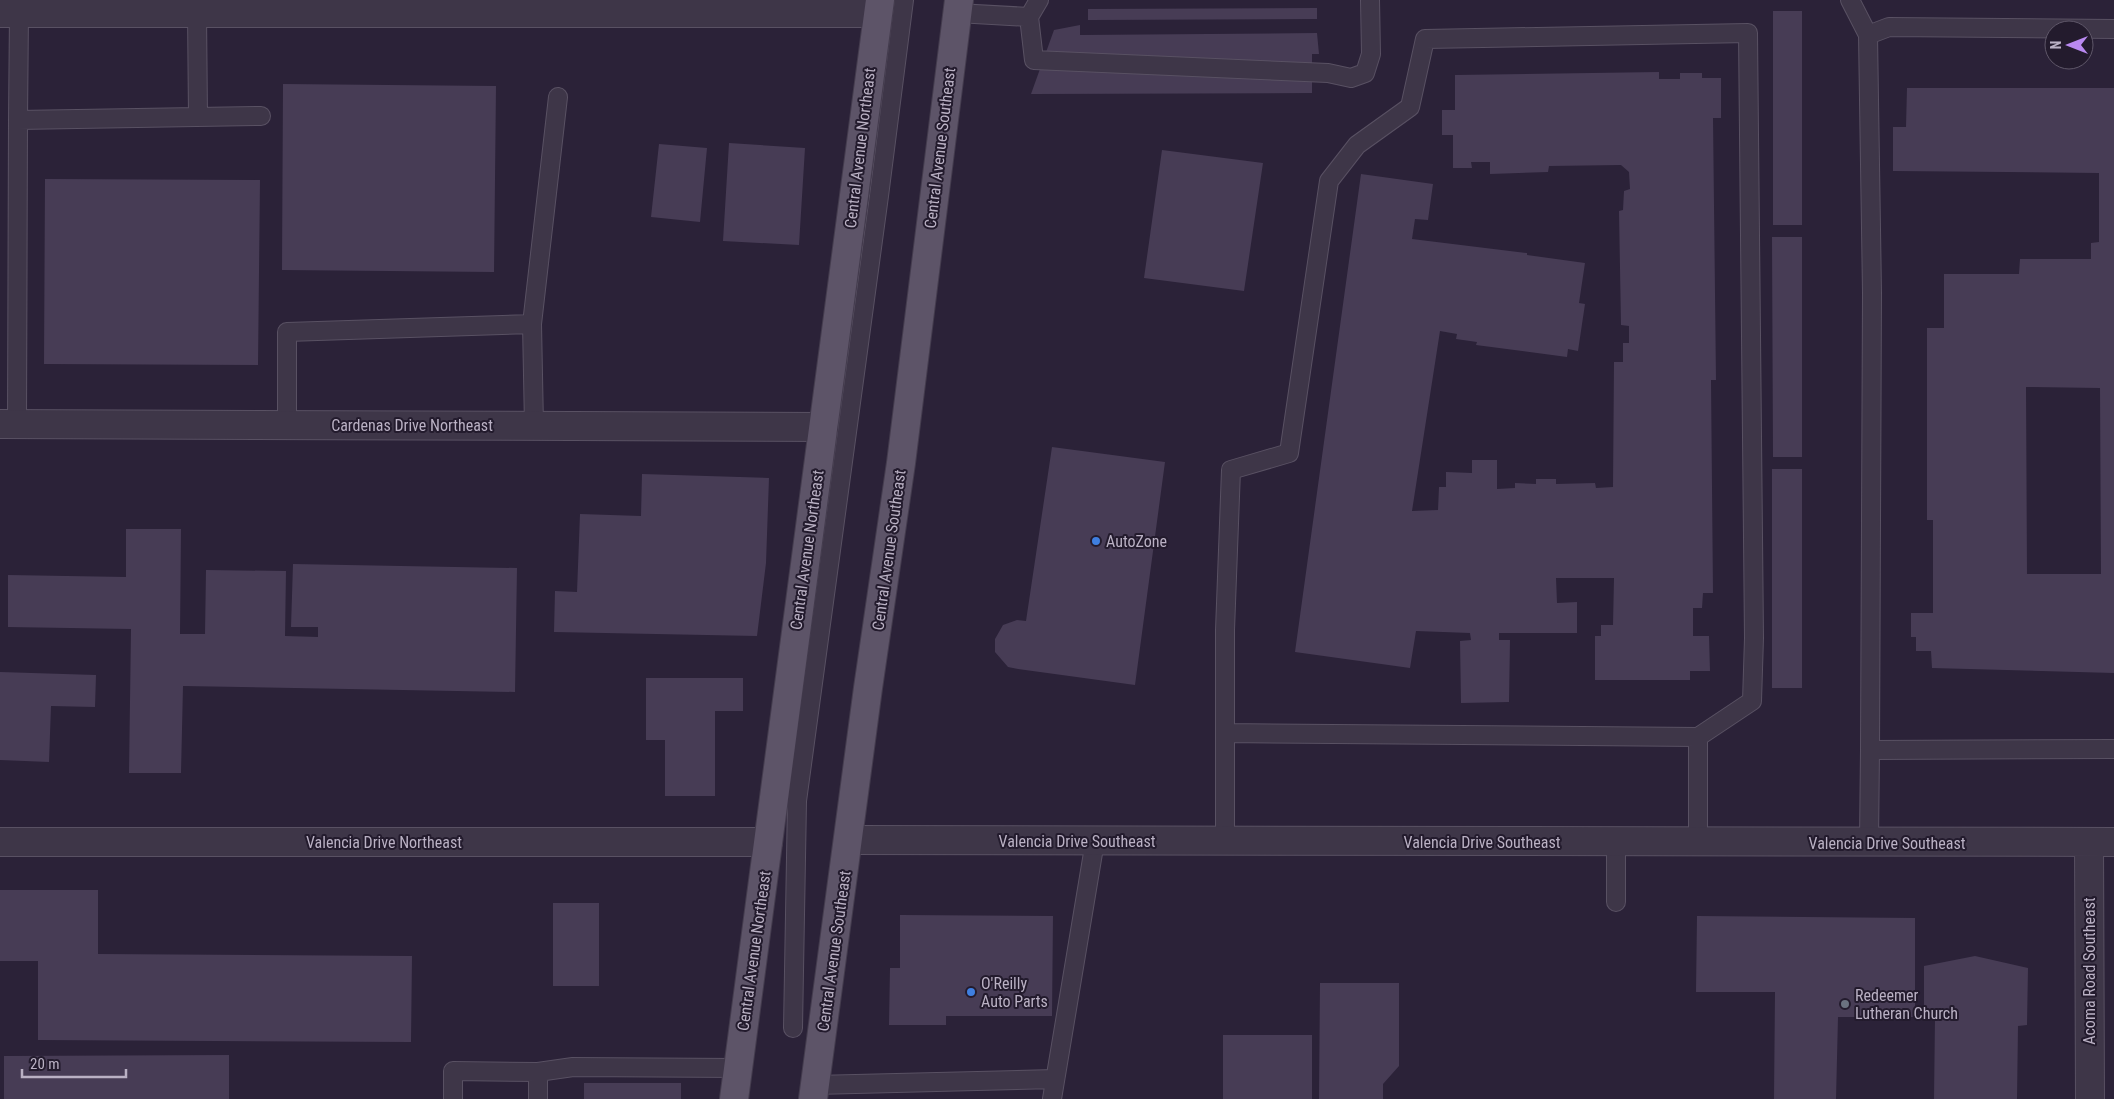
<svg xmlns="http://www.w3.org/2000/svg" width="2114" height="1099" font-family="'Roboto Condensed',sans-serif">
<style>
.building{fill:#473c55;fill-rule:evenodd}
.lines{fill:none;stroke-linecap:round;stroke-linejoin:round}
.service-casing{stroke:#595163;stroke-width:20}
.minor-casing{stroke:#595163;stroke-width:30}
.primary-casing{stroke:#443c4e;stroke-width:30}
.service{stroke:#3e3648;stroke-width:18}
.minor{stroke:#3e3648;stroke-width:28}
.primary{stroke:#5d5468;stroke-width:28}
.shop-dot{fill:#3f7fe0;stroke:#231b2d;stroke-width:2}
.worship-dot{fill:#6b7280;stroke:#231b2d;stroke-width:2}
.labels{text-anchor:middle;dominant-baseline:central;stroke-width:4;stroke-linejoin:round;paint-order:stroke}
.street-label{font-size:16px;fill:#bab1c4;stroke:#231b2d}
.poi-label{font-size:16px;fill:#bab1c4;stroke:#231b2d;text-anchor:start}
</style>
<rect width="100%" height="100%" fill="#2b2238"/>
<!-- building -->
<path class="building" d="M 1317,8 L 1317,19 L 1088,20 L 1088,9 Z
M 1773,11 L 1802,11 L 1802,225 L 1773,225 Z
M 1080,25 L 1080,35 L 1317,33 L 1319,54 L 1312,54 L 1312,93 L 1031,94 L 1054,30 Z
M 1659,72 L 1659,79 L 1680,79 L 1680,73 L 1702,73 L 1702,78 L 1721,78 L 1721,118 L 1713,118 L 1716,380 L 1711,380 L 1713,593 L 1703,593 L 1702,608 L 1693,608 L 1693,636 L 1709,636 L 1710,671 L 1690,671 L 1690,680 L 1595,680 L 1595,636 L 1601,636 L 1601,625 L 1613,625 L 1614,578 L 1556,578 L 1557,603 L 1577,602 L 1577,633 L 1499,633 L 1499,640 L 1510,640 L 1509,702 L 1461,703 L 1460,641 L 1471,640 L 1470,633 L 1416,631 L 1410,668 L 1295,652 L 1361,174 L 1433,184 L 1428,220 L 1415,219 L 1412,239 L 1527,253 L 1527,255 L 1585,263 L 1579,303 L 1585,304 L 1578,351 L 1568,349 L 1567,357 L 1476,345 L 1477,342 L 1456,339 L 1457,334 L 1440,331 L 1412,511 L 1438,510 L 1439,487 L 1446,487 L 1446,472 L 1472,473 L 1472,460 L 1497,460 L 1497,489 L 1515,488 L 1515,483 L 1536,484 L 1536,479 L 1556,479 L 1556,484 L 1595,483 L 1596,488 L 1613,487 L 1614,362 L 1623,362 L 1623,343 L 1629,343 L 1629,326 L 1621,325 L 1619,211 L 1623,210 L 1624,191 L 1630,189 L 1629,172 L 1621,165 L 1549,166 L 1548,172 L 1490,174 L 1490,162 L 1471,162 L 1472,168 L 1453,168 L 1453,135 L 1442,135 L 1442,110 L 1455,110 L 1455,75 Z
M 283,84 L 496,86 L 494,272 L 282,270 Z
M 1907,88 L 2114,88 L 2114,673 L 1932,668 L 1931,651 L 1916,651 L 1916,637 L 1911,637 L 1911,613 L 1933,613 L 1933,520 L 1927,520 L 1927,328 L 1944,328 L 1944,274 L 2019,274 L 2020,259 L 2091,259 L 2091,243 L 2099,242 L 2099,173 L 1893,171 L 1893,127 L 1906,127 ZM 2026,387 L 2100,388 L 2101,574 L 2027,574 Z
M 729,143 L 805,148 L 799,245 L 723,241 Z
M 659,144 L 707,148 L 700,222 L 651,217 Z
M 1162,150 L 1263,163 L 1244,291 L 1144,278 Z
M 45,179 L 260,180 L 258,365 L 44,364 Z
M 1772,237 L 1802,237 L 1802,457 L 1773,457 Z
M 1052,447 L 1165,462 L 1135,685 L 1018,669 L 1008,667 L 995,652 L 995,639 L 1003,625 L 1017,620 L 1026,621 Z
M 1772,469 L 1802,469 L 1802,688 L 1772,688 Z
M 642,474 L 769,478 L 766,563 L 757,636 L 554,632 L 555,591 L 577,592 L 580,514 L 641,516 Z
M 126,529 L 181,529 L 180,634 L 205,634 L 206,570 L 286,571 L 285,636 L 318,637 L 318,627 L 291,627 L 293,564 L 517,568 L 515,692 L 183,686 L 181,773 L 129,773 L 131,629 L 8,627 L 8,575 L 126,577 Z
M 0,672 L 96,675 L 95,707 L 51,706 L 49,762 L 0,760 Z
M 646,678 L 743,678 L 743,711 L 715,711 L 715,796 L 665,796 L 665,740 L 646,740 Z
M 0,890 L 98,890 L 98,954 L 412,956 L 411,1042 L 38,1040 L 38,961 L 0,961 Z
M 553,903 L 599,903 L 599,986 L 553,986 Z
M 900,915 L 1053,916 L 1052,1016 L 946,1016 L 946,1025 L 889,1025 L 890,968 L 900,968 Z
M 1697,916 L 1915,918 L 1915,1017 L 1838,1017 L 1836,1099 L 1774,1099 L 1775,992 L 1696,992 Z
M 1975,956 L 2028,968 L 2027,1025 L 2018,1026 L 2017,1099 L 1934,1099 L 1935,1017 L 1924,1014 L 1924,966 Z
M 1320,983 L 1399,983 L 1399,1066 L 1383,1084 L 1383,1099 L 1319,1099 Z
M 1223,1035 L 1312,1035 L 1312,1099 L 1223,1099 Z
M 229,1055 L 229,1099 L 4,1099 L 4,1056 Z
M 584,1083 L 681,1083 L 681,1099 L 584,1099 Z"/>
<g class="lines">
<defs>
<path id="service" d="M 1850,0 L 1868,35 L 1872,293 L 1870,750 L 2114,749
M 197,13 L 198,117
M 957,13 L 1029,17 L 1039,0
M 1029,17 L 1034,60 L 1328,73 L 1351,78 L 1365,73 L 1371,54 L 1370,0
M 1868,35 L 1889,27 L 2114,29
M 18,120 L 19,13
M 17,424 L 18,120 L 261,116
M 287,425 L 287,332 L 532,324
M 534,426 L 532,324 L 558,97
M 1225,733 L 1698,737
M 1225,841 L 1225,630 L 1231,470 L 1289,453 L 1329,181 L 1357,145 L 1410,107 L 1425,39 L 1748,33 L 1754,638 L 1752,701 L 1698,737 L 1698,843
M 1616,842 L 1616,902
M 1869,843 L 1870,750
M 793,1028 L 797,801 L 879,196 L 904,0
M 538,1072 L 538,1099
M 815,1085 L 1055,1079
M 453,1099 L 453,1071 L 538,1072 L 573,1067 L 738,1068
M 1052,1099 L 1095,841"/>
<path id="minor" d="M 0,13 L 878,13
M 0,424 L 824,427
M 849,840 L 2114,842
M 0,842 L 768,842
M 2089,843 L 2090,1099"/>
<path id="primary" d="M 734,1099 L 880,0
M 813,1099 L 868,688 L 901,463 L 959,0"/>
</defs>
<!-- service casing -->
<use href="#service" class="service-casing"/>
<!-- minor casing -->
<use href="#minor" class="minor-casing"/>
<!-- primary casing -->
<use href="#primary" class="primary-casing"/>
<!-- service -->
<use href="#service" class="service"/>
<!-- minor -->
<use href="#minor" class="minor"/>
<!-- primary -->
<use href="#primary" class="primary"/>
</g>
<!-- markers -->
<g class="shop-dot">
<circle cx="1096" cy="541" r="5"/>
<circle cx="971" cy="992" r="5"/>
</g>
<circle class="worship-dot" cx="1845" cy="1004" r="5"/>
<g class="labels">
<!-- street labels -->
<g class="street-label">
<text transform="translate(860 148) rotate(-83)">Central Avenue Northeast</text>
<text transform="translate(940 148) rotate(-83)">Central Avenue Southeast</text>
<text x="412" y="425">Cardenas Drive Northeast</text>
<text transform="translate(807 550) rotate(-82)">Central Avenue Northeast</text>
<text transform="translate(889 550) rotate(-82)">Central Avenue Southeast</text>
<text x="1077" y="841">Valencia Drive Southeast</text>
<text x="384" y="842">Valencia Drive Northeast</text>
<text x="1482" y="842">Valencia Drive Southeast</text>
<text x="1887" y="843">Valencia Drive Southeast</text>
<text transform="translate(754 951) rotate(-82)">Central Avenue Northeast</text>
<text transform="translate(834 951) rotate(-82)">Central Avenue Southeast</text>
<text transform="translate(2089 971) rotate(-90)">Acoma Road Southeast</text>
</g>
<!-- poi labels -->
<g class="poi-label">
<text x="1106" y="541">AutoZone</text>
<text x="981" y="983">O'Reilly<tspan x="981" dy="18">Auto Parts</tspan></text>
<text x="1855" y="995">Redeemer<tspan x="1855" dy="18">Lutheran Church</tspan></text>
</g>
</g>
<!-- north arrow -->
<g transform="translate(2069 45) rotate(270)"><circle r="24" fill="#231b2d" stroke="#5f5769"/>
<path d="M0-4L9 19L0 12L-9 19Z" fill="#b989f1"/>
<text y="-8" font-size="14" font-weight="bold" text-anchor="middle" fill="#bab1c4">N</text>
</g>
<!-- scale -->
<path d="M22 1069v8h104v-8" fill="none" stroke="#bab1c4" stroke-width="2.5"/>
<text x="30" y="1069" font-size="15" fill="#bab1c4" stroke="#231b2d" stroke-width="4" paint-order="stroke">20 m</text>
</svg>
